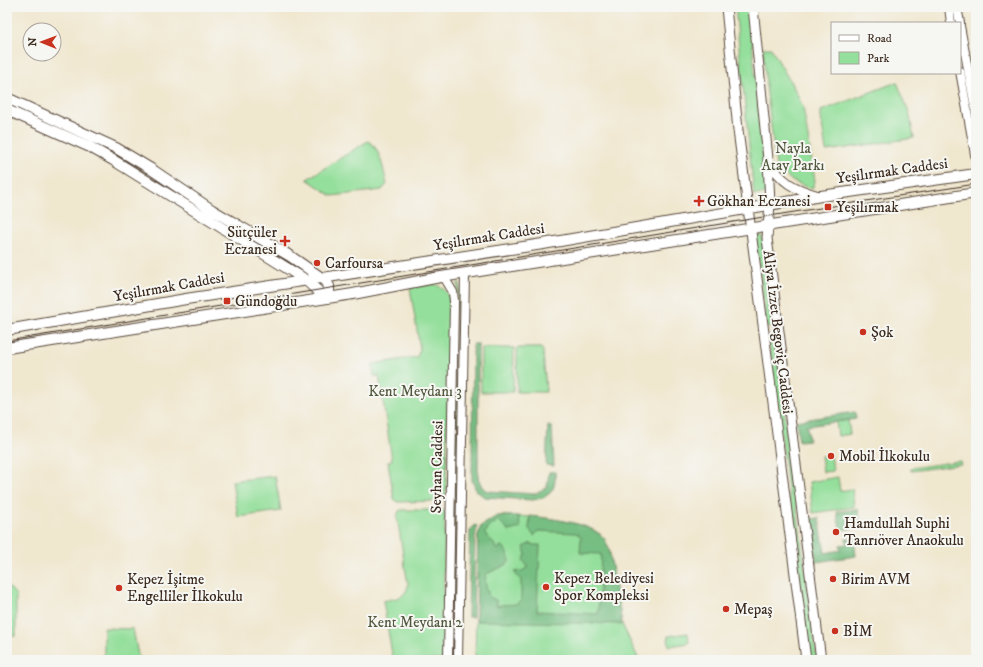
<svg xmlns="http://www.w3.org/2000/svg" width="983" height="667" font-family="'IM FELL DW Pica',serif">
<style>
.green{fill:#94df9b;stroke:#68845c}
.forest{fill:#77be83;stroke:#597450}
.lines{fill:none;stroke-linecap:round;stroke-linejoin:round}
.tertiary-casing{stroke:#564639;stroke-width:10}
.secondary-casing{stroke:#564639;stroke-width:11}
.primary-casing{stroke:#564639;stroke-width:12}
.tertiary{stroke:#fff;stroke-width:8}
.secondary{stroke:#fff;stroke-width:9}
.primary{stroke:#fff;stroke-width:10}
.tram{stroke:#3b2a1e;stroke-width:1}
.poi-dot{fill:#c8321e;stroke:#f6f6f2;stroke-width:1.5}
.labels{text-anchor:middle;dominant-baseline:central;stroke-width:4;stroke-linejoin:round;paint-order:stroke}
.park-label{font-size:15px;fill:#51573d;stroke:#f6f6f2}
.street-label{font-size:15px;fill:#3b2a1e;stroke:#f6f6f2}
.poi-label{font-size:15px;fill:#3b2a1e;stroke:#f6f6f2;text-anchor:start}
</style>
<rect width="100%" height="100%" fill="#f6f6f2"/>
<filter id="ink" filterUnits="userSpaceOnUse"><feTurbulence type="fractalNoise" baseFrequency=".025" numOctaves="2"/><feDisplacementMap in="SourceGraphic" scale="8" xChannelSelector="R" yChannelSelector="G"/><feConvolveMatrix kernelMatrix="1 2 1 2 8 2 1 2 1" color-interpolation-filters="sRGB"/></filter>
<filter id="wash" filterUnits="userSpaceOnUse"><feTurbulence type="fractalNoise" baseFrequency=".012" numOctaves="4" result="noise"/><feDisplacementMap in="SourceGraphic" scale="16" xChannelSelector="R" yChannelSelector="G"/><feGaussianBlur stdDeviation="0.9" result="paint"/><feColorMatrix in="noise" values="0 0 0 0 0 0 0 0 0 0 0 0 0 0 0 0 0 1.4 0 .05"/><feComposite in="paint" operator="in"/></filter>
<g filter="url(#wash)">
<rect width="100%" height="100%" fill="#f0e7cf"/>
<!-- green -->
<path class="green" d="M 735,7 L 749,7 L 766,194 L 754,195 Z
M 763,48 L 771,48 L 795,90 L 803,107 L 815,181 L 812,189 L 792,181 L 776,166 L 766,85 Z
M 897,82 L 909,112 L 914,138 L 826,151 L 821,118 L 821,111 Z
M 368,141 C 380,146 384,173 387,184 L 382,190 L 332,196 L 307,179 Z
M 762,235 L 773,326 L 767,327 L 755,236 Z
M 458,283 L 460,283 L 456,496 L 454,496 Z
M 434,284 C 442,287 447,290 449,299 L 446,493 L 446,497 L 442,501 L 397,502 L 394,499 L 388,462 L 392,460 L 379,376 L 374,376 L 373,364 L 417,357 L 420,349 L 410,288 Z
M 775,340 L 817,660 L 810,660 L 769,341 Z
M 481,348 L 514,348 L 513,392 L 481,392 Z
M 517,348 L 541,348 L 543,351 L 546,392 L 517,392 Z
M 848,420 L 850,434 L 838,436 L 836,422 Z
M 831,454 L 833,471 L 823,472 L 821,456 Z
M 960,461 L 961,464 L 911,471 L 911,468 Z
M 275,476 L 281,511 L 238,517 L 232,481 Z
M 838,477 L 840,491 L 852,489 L 854,507 L 813,513 L 809,482 Z
M 456,509 L 453,660 L 451,660 L 454,510 Z
M 401,510 L 443,510 L 445,513 L 442,660 L 393,660 L 383,601 C 395,598 406,599 408,585 L 397,517 L 399,511 Z
M 501,516 C 525,516 587,518 604,538 C 606,541 607,546 609,549 L 622,624 L 639,660 L 475,660 L 478,536 L 481,526 L 495,517 Z
M 7,588 L 10,588 L 16,595 L 16,636 L 7,636 Z
M 104,628 L 133,629 L 139,660 L 104,660 Z
M 688,633 L 689,643 L 669,646 L 668,636 Z"/>
<!-- forest -->
<path class="forest" d="M 473,344 L 478,344 L 478,478 L 482,487 L 487,491 L 535,494 L 547,487 L 549,472 L 555,472 C 556,490 551,497 533,500 L 484,497 L 476,490 L 472,480 Z
M 855,412 L 856,419 L 807,426 L 809,440 L 799,441 L 796,421 Z
M 548,426 L 552,427 L 554,466 L 546,465 Z
M 858,509 L 861,527 L 840,530 L 837,512 Z
M 498,516 L 519,516 L 520,528 L 509,531 L 498,520 L 494,524 L 492,523 L 487,528 L 488,530 L 484,533 L 495,545 L 495,548 L 499,549 L 500,546 L 504,547 L 510,560 L 506,565 L 486,574 L 485,582 L 489,597 L 496,600 L 497,606 C 504,603 514,607 521,601 L 521,580 L 514,572 L 522,571 L 528,567 L 523,560 L 526,555 L 524,547 L 531,543 L 533,545 L 540,545 L 537,611 L 598,614 L 601,554 L 580,553 L 581,537 L 576,533 L 538,531 L 534,536 L 529,529 L 530,516 C 549,518 591,523 604,538 C 606,541 607,546 609,549 L 622,624 L 476,621 L 478,536 L 481,526 Z
M 819,518 L 825,553 L 841,550 L 840,545 L 847,544 L 846,539 L 854,538 L 856,556 L 816,562 L 810,519 Z
M 475,525 L 477,526 L 475,537 L 473,617 L 468,617 L 470,531 Z"/>
</g>
<g filter="url(#ink)">
<g class="lines">
<defs>
<path id="tertiary" d="M 949,7 L 951,23
M 957,7 L 960,23
M 960,26 L 976,112
M 960,71 L 976,160
M 444,277 L 453,292 L 454,301 L 448,660
M 458,660 L 465,274"/>
<path id="secondary" d="M 726,7 L 738,130 L 806,660
M 753,7 L 768,159 L 770,205 L 767,238 L 821,660
M 768,160 C 782,183 794,189 819,196"/>
<path id="primary" d="M 7,98 L 116,148 L 151,169 L 212,210 L 290,256 L 326,281 L 329,286 L 329,292 L 325,298 L 306,280 L 113,160 L 90,147 L 7,110
M 7,330 L 186,299 L 543,244 L 821,196 L 976,174
M 7,348 L 353,294 L 435,278 L 976,193"/>
</defs>
<!-- tertiary casing -->
<use href="#tertiary" class="tertiary-casing"/>
<!-- secondary casing -->
<use href="#secondary" class="secondary-casing"/>
<!-- primary casing -->
<use href="#primary" class="primary-casing"/>
<!-- tertiary -->
<use href="#tertiary" class="tertiary"/>
<!-- secondary -->
<use href="#secondary" class="secondary"/>
<!-- primary -->
<use href="#primary" class="primary"/>
<!-- tram -->
<path class="tram" d="M 7,341 L 788,213 L 976,184"/>
</g>
</g>
<!-- markers -->
<g class="poi-dot">
<path d="M697 195h4v4h4v4h-4v4h-4v-4h-4v-4h4z"/>
<rect x="824" y="203" width="8" height="8" rx="2"/>
<path d="M283 235h4v4h4v4h-4v4h-4v-4h-4v-4h4z"/>
<circle cx="317" cy="263" r="4"/>
<rect x="223" y="297" width="8" height="8" rx="2"/>
<circle cx="863" cy="332" r="4"/>
<circle cx="831" cy="456" r="4"/>
<circle cx="836" cy="532" r="4"/>
<circle cx="833" cy="579" r="4"/>
<circle cx="546" cy="587" r="4"/>
<circle cx="119" cy="588" r="4"/>
<circle cx="726" cy="609" r="4"/>
<circle cx="835" cy="631" r="4"/>
</g>
<g class="labels">
<!-- park labels -->
<g class="park-label">
<text x="793" y="148">Nayla<tspan x="793" dy="17">Atay Parkı</tspan></text>
<text x="415" y="391">Kent Meydanı 3</text>
<text x="415" y="622">Kent Meydanı 2</text>
</g>
<!-- street labels -->
<g class="street-label">
<text transform="translate(892 171) rotate(-8)">Yeşilırmak Caddesi</text>
<text transform="translate(489 237) rotate(-9)">Yeşilırmak Caddesi</text>
<text transform="translate(169 287) rotate(-10)">Yeşilırmak Caddesi</text>
<text transform="translate(778 332) rotate(83)">Aliya İzzet Begoviç Caddesi</text>
<text transform="translate(437 467) rotate(-89)">Seyhan Caddesi</text>
</g>
<!-- poi labels -->
<g class="poi-label">
<text x="707" y="201">Gökhan Eczanesi</text>
<text x="836" y="207">Yeşilırmak</text>
<text x="277" y="232" text-anchor="end">Sütçüler<tspan x="277" dy="17">Eczanesi</tspan></text>
<text x="325" y="263">Carfoursa</text>
<text x="235" y="301">Gündoğdu</text>
<text x="871" y="332">Şok</text>
<text x="839" y="456">Mobil İlkokulu</text>
<text x="844" y="523">Hamdullah Suphi<tspan x="844" dy="17">Tanrıöver Anaokulu</tspan></text>
<text x="554" y="578">Kepez Belediyesi<tspan x="554" dy="17">Spor Kompleksi</tspan></text>
<text x="127" y="579">Kepez İşitme<tspan x="127" dy="17">Engelliler İlkokulu</tspan></text>
<text x="841" y="579">Birim AVM</text>
<text x="734" y="609">Mepaş</text>
<text x="843" y="631">BİM</text>
</g>
</g>
<!-- margin -->
<rect width="983" height="667" fill="none" stroke="#f6f6f2" stroke-width="24"/>
<!-- legend -->
<rect x="831" y="22" width="130" height="52" fill="#f6f6f2" stroke="#aba49d"/>
<rect x="839" y="35" width="20" height="6" fill="#ffffff" stroke="#aba49d"/>
<text x="867" y="42" font-size="12" fill="#3b2a1e">Road</text>
<rect x="839" y="52" width="20" height="12" fill="#94df9b" stroke="#aba49d"/>
<text x="867" y="62" font-size="12" fill="#3b2a1e">Park</text>
<!-- north arrow -->
<g transform="translate(42 42) rotate(271)"><circle r="19" fill="#f6f6f2" stroke="#aba49d"/>
<path d="M0-3L7 15L0 10L-7 15Z" fill="#c8321e"/>
<text y="-6" font-size="11" font-weight="bold" text-anchor="middle" fill="#3b2a1e">N</text>
</g>
</svg>
